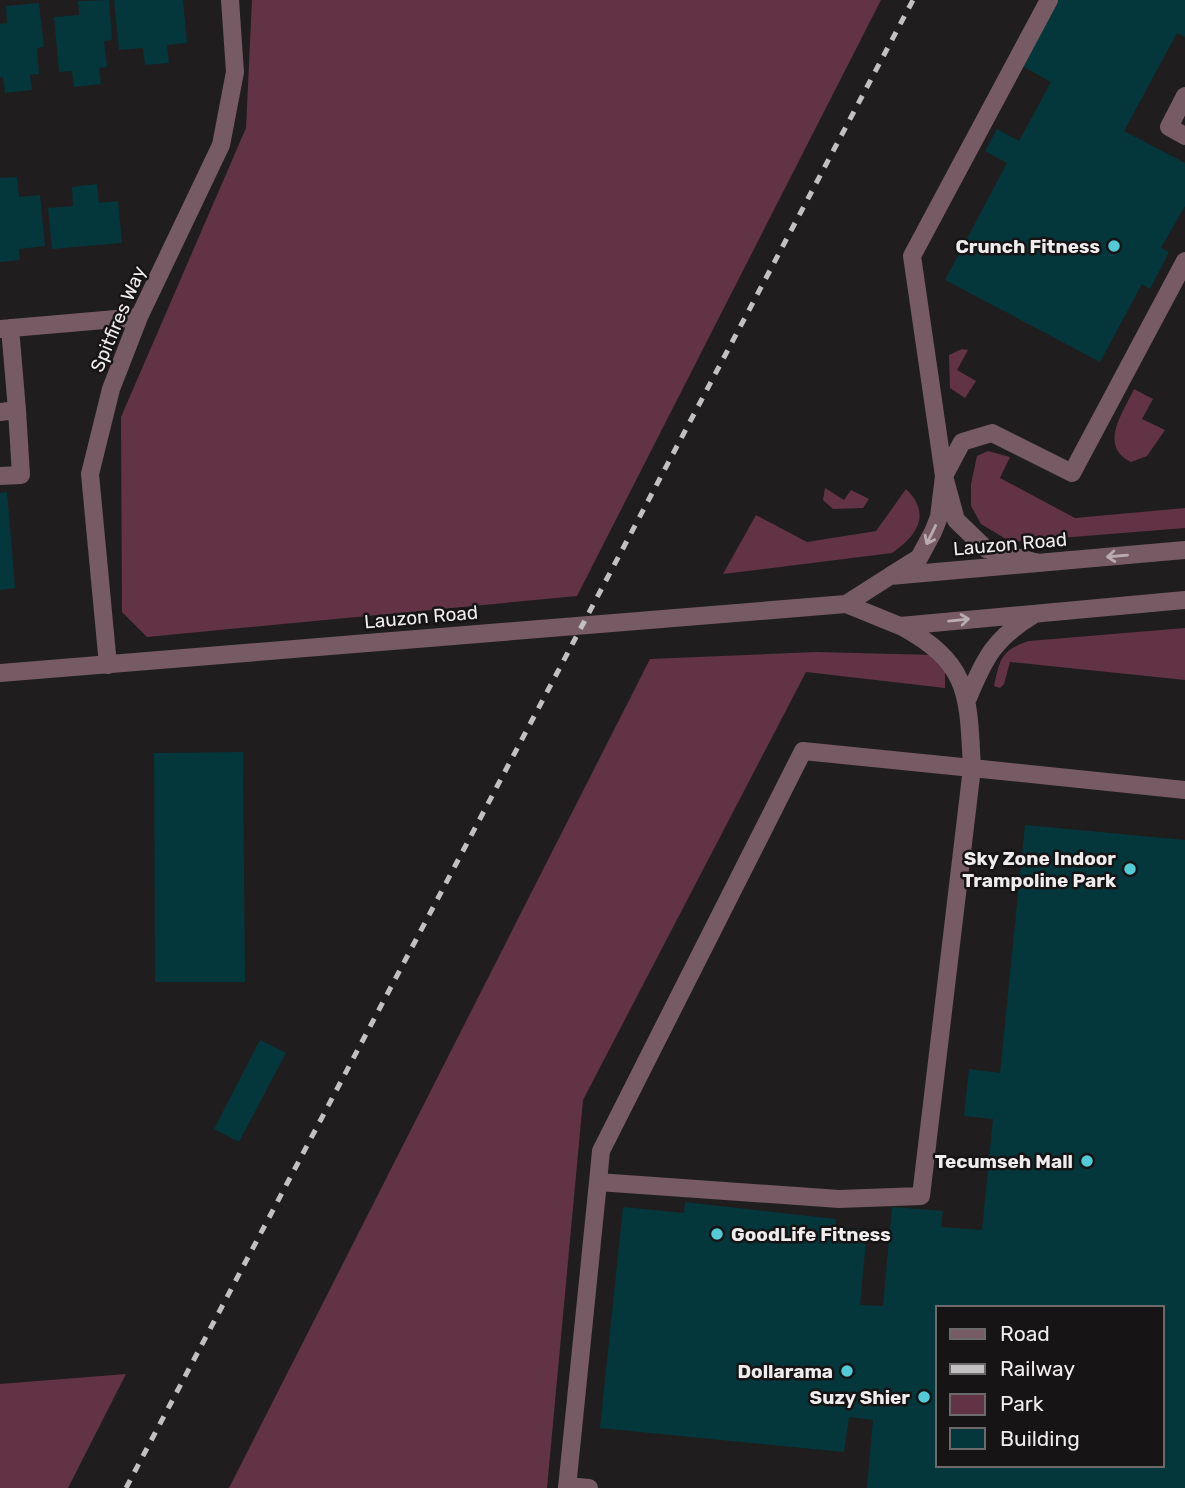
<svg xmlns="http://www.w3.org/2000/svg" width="1185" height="1488" font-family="Rubik,sans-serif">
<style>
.green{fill:#613345}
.building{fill:#04373c;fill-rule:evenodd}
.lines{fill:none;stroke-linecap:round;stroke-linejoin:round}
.minor{stroke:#765b64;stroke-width:18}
.rail{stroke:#c3c0c1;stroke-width:5;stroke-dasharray:9 9;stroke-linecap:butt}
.oneway{stroke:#b9abaf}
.poi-dot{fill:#52cbd7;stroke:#171415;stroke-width:2.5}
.labels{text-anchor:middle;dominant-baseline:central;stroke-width:5;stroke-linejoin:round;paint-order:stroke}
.poi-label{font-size:19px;font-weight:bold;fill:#efeced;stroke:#171415;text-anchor:end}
.street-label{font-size:19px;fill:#efeced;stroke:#171415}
</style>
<rect width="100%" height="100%" fill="#201d1e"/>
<!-- green -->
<path class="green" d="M 252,0 L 881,0 L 577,596 L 147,637 L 122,612 L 121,417 L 246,128 Z
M 962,349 L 968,350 L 957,370 L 976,381 L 965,398 L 950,388 L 949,355 Z
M 1134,389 L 1153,399 L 1142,419 L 1165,430 L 1147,456 L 1131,462 C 1098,446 1123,413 1134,389 Z
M 988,451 L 1010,457 L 1000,478 L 1075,518 L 1185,508 L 1185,528 L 1011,542 L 981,524 L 971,506 L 971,484 L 977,456 Z
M 825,488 L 844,500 L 851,490 L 869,499 L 863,508 L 833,509 L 823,500 Z
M 906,489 C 932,514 917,536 892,553 L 723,574 L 756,515 L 807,542 L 876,531 Z
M 1185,628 L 1185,680 L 1010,662 L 1004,684 L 1000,688 L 994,686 C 1000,659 1001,650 1029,641 Z
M 816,652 L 936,655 L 945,665 L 945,688 L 806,672 L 583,1100 L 547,1488 L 229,1488 L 650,659 Z
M 126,1374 L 68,1488 L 0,1488 L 0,1384 Z"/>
<!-- building -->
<path class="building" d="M 109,0 L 112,40 L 104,41 L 107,67 L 99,68 L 101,84 L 74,87 L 72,71 L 59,72 L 54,17 L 79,15 L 78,1 Z
M 114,0 L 183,0 L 187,43 L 167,45 L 169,63 L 145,65 L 143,48 L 119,50 Z
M 1058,0 L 1185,0 L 1185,37 L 1177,33 L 1124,131 L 1185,163 L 1185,206 L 1161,248 L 1169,252 L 1150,289 L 1142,284 L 1100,362 L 945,280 L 1007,163 L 985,151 L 997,129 L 1019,141 L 1051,82 L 1022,66 Z
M 39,3 L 44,47 L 37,48 L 39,74 L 30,75 L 32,90 L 5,93 L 3,77 L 0,78 L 0,24 L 7,23 L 6,6 Z
M 17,177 L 19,197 L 40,195 L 45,246 L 19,249 L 20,260 L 0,262 L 0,178 Z
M 97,184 L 99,203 L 118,201 L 122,243 L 52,249 L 48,208 L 73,206 L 72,187 Z
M 7,492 L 15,588 L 0,590 L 0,493 Z
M 243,752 L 245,982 L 155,982 L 154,753 Z
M 1025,825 L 1185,840 L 1185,1488 L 867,1488 L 873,1420 L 849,1417 L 844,1452 L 600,1428 L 623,1207 L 684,1213 L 685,1202 L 836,1219 L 835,1227 L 867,1230 L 860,1305 L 883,1306 L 892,1207 L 943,1211 L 941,1227 L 982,1230 L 993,1119 L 964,1116 L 969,1069 L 1000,1073 ZM 938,1308 L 1162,1308 L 1162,1465 L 938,1465 Z
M 260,1040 L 286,1053 L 239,1142 L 214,1129 Z"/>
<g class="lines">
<!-- minor -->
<path class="minor" d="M 1185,96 L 1169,127 L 1185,136
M 0,329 L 139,317
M 0,412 L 17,410 L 10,328
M 0,476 L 21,475 L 17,410
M 1038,563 L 986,549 L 956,520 L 944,476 L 912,256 L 1049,0
M 890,576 L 919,558 L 933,532 L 939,517 L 944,476 L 962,442 L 992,433 L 1072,473 L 1185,261
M 846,604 L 890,576 L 1185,550
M 108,665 L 90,474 L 111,389 L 139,317 L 221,145 L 235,72 L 230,0
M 0,673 L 846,604 L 900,626 L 1185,600
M 968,698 C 985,657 995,638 1033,615
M 598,1182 L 601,1151 L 803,751 L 972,768 C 968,696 971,664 901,626
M 567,1486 L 589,1488
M 567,1488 L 598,1182 L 839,1199 L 921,1196 L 972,768 L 1185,790"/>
<!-- rail -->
<path class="rail" d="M 126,1488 L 913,0"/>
</g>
<!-- one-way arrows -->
<defs><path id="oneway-shaft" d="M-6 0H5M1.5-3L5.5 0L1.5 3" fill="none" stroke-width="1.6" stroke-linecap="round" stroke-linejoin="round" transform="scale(1.75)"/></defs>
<g class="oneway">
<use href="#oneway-shaft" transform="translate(931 535) rotate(116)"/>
<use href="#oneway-shaft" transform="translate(1117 556) rotate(175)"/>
<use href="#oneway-shaft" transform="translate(959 620) rotate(-6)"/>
</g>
<!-- markers -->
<g class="poi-dot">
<circle cx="1114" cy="246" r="7"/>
<circle cx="1130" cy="869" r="7"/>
<circle cx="1087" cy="1161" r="7"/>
<circle cx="717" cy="1234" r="7"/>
<circle cx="847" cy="1371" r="7"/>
<circle cx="924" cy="1397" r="7"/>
</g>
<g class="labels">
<!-- poi labels -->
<g class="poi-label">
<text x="1100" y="246">Crunch Fitness</text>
<text x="1116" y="858">Sky Zone Indoor<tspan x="1116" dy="22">Trampoline Park</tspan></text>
<text x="1073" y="1161">Tecumseh Mall</text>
<text x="731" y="1234" text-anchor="start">GoodLife Fitness</text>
<text x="833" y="1371">Dollarama</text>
<text x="910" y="1397">Suzy Shier</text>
</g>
<!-- street labels -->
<g class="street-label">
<text transform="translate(118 319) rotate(-67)">Spitfires Way</text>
<text transform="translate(1010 544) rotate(-5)">Lauzon Road</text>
<text transform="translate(421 617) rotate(-5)">Lauzon Road</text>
</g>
</g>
<!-- legend -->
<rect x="936" y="1306" width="228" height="161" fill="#171415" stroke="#6d6a6b" stroke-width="2"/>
<rect x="950" y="1329" width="35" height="10" fill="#765b64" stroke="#6d6a6b" stroke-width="2"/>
<text x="1000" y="1341" font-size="21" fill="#efeced">Road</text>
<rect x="950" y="1364" width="35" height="10" fill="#c3c0c1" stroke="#6d6a6b" stroke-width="2"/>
<text x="1000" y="1376" font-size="21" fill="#efeced">Railway</text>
<rect x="950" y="1394" width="35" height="21" fill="#613345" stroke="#6d6a6b" stroke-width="2"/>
<text x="1000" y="1411" font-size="21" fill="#efeced">Park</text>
<rect x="950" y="1428" width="35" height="21" fill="#04373c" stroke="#6d6a6b" stroke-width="2"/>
<text x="1000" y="1446" font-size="21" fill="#efeced">Building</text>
</svg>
